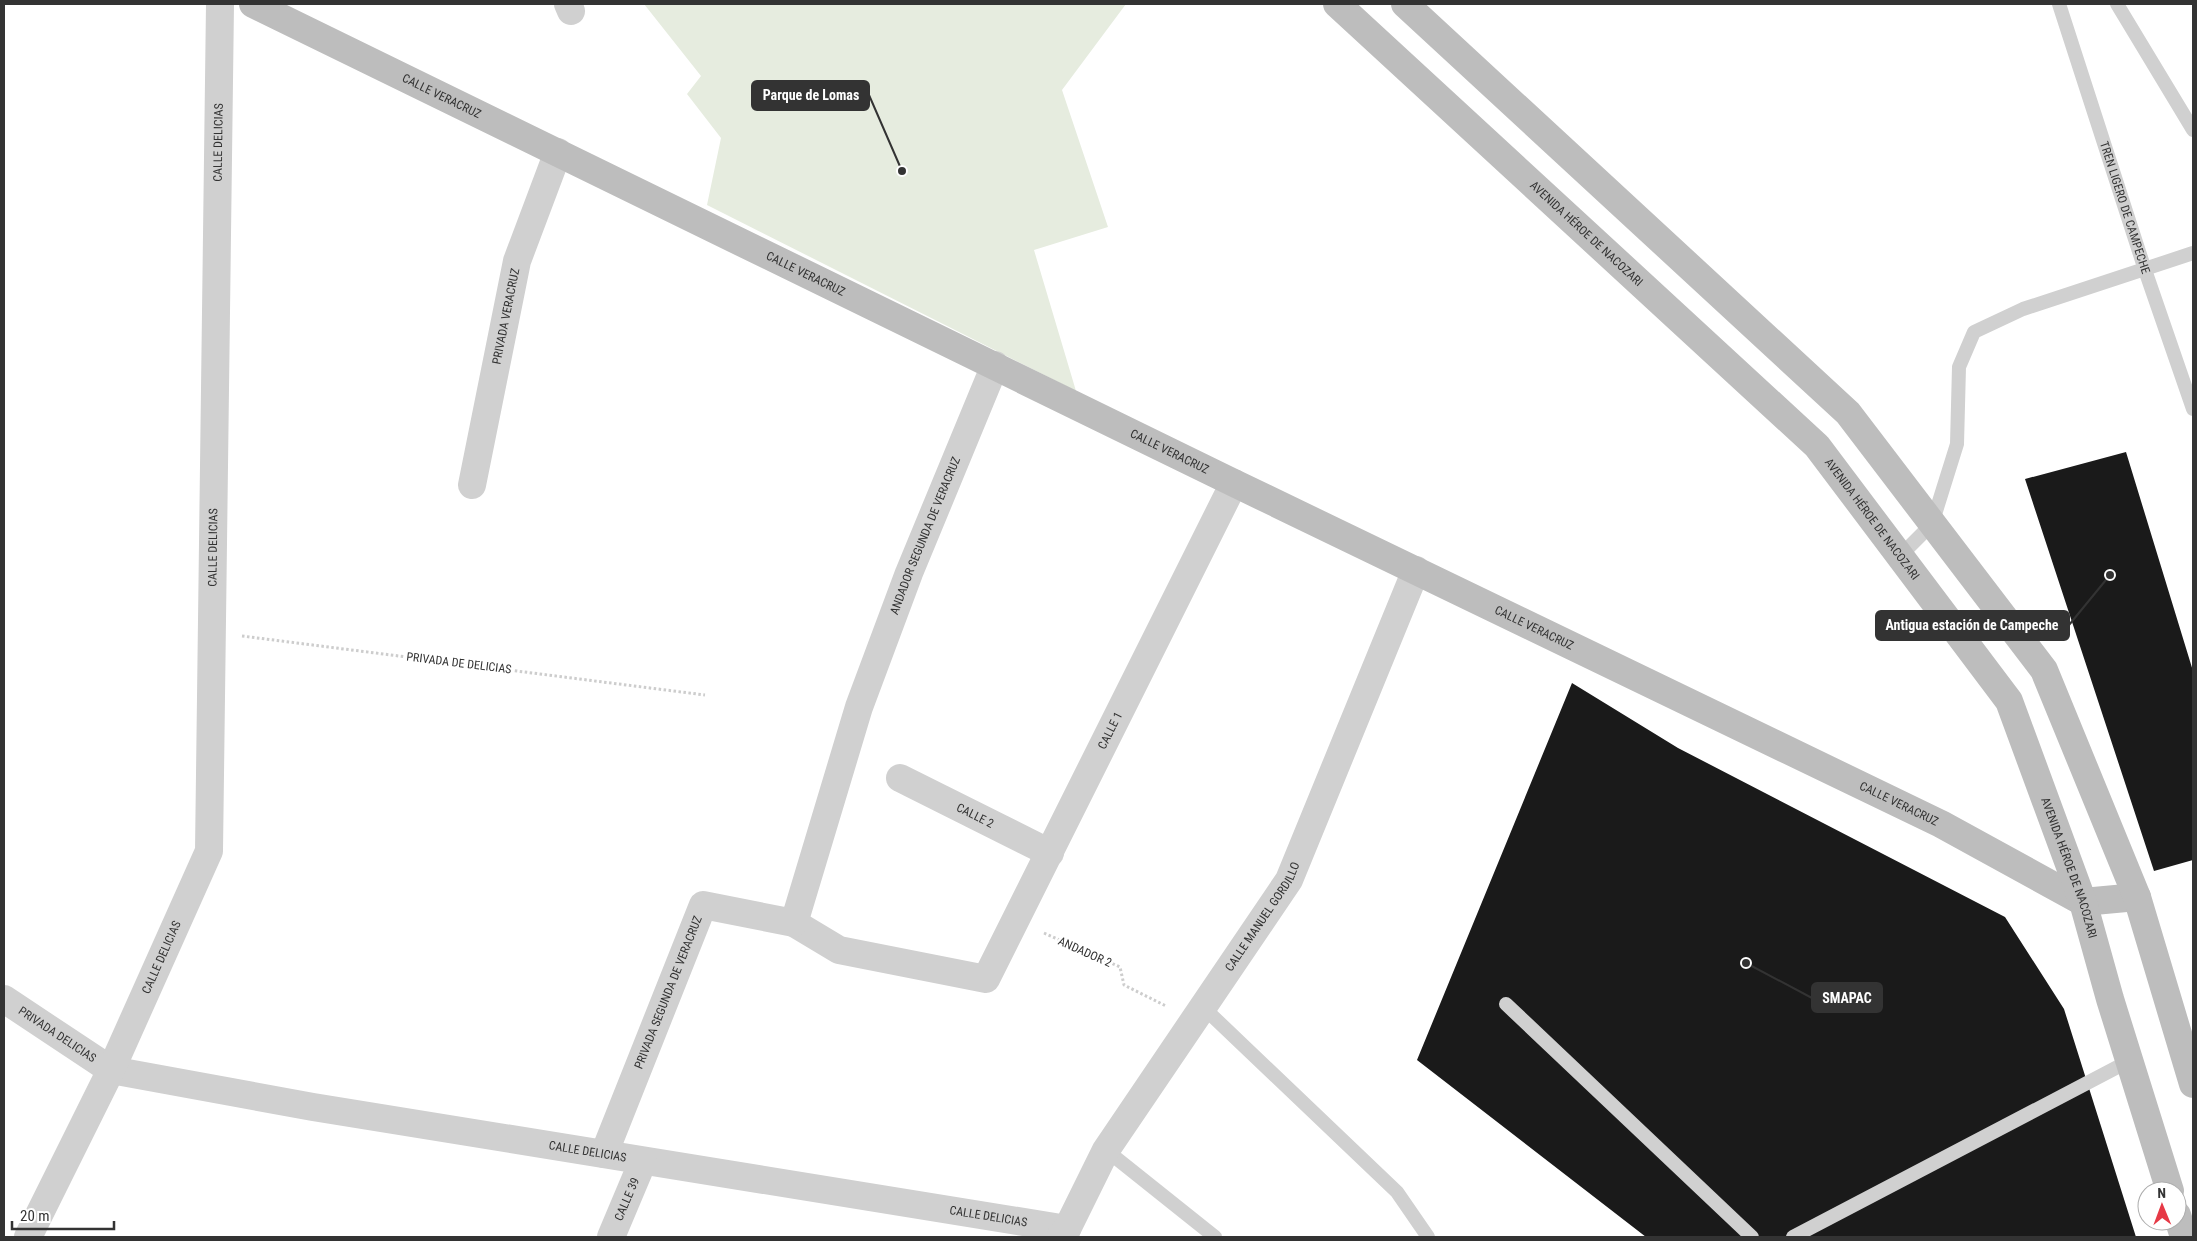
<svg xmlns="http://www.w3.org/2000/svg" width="2197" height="1241" font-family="'Roboto Condensed',sans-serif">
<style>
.green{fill:#e6ecdf}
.building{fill:#1a1a1a}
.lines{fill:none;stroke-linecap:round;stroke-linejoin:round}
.path{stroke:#cdcdcd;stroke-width:3;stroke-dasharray:2.5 2.5;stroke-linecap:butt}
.lane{stroke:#d0d0d0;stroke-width:14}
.street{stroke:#d0d0d0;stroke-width:28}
.secondary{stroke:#bdbdbd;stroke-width:28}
.labels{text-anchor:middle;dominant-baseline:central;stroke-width:5;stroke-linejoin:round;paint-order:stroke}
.street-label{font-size:12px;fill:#333;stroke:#fff}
.leader{fill:none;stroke:#333;stroke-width:2}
.callout-dot{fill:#333;stroke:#fff;stroke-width:2}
.callout{fill:#333;stroke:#333;stroke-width:2}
.callout-label{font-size:14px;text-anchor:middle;font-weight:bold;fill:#fff}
</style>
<rect width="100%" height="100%" fill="#fff"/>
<!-- green -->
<path class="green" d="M 644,4 L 1126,4 L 1062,90 L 1108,227 L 1034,250 L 1076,391 L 707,205 L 721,138 L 687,94 L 701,76 Z"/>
<!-- building -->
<path class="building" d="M 2126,452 L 2193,671 L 2193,860 L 2154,871 L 2025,479 Z
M 1572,683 L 1678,748 L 2005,917 L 2064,1009 L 2136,1237 L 1646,1237 L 1417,1060 Z"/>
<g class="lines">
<!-- path -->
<path class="path" d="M 242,636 L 705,695
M 1044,933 L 1120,967 L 1124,985 L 1166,1006"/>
<!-- lane -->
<g class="lane">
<path id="s1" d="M 2059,4 L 2145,270 L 2193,409"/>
<path d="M 2117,4 L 2193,130"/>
<path d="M 1900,556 L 1932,524 L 1957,444 L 1959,367 L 1974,332 L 2023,309 L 2193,253"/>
<path d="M 1506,1004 L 1752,1237"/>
<path d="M 1204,1008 L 1397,1192 L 1428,1237"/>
<path d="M 1106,1150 L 1215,1237"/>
<path d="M 1793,1237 L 2129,1061"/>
</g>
<!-- street -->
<g class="street">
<path d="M 568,4 L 571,11"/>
<path id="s2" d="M 472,485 L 517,261 L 558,152"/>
<path id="s3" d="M 900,778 L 1050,853"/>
<path id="s4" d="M 794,923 L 839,950 L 986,979 L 1234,483"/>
<path id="s5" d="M 4,999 L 111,1070 L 313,1107 L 1067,1229"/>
<path id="s6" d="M 604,1154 L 703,905 L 794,923 L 859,707 L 909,573 L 995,365"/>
<path id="s7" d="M 28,1237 L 111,1070 L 209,851 L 220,4"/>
<path id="s8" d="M 611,1237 L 643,1161"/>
<path id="s9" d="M 1060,1237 L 1067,1229 L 1106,1150 L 1289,880 L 1416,570"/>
</g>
<!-- secondary -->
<g class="secondary">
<path id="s10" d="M 253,4 L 1234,483 L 1941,824 L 2083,902 L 2137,897"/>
<path id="s11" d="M 1337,4 L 1817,446 L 2009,701 L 2083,902 L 2110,999 L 2170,1191"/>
<path d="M 1405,4 L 1848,413 L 2044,670 L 2137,897 L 2193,1084"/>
<path d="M 2177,1215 L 2184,1237"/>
</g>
</g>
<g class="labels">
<!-- street labels -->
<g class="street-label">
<text stroke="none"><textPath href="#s10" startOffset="210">CALLE VERACRUZ</textPath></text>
<text stroke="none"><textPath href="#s7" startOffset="1135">CALLE DELICIAS</textPath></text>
<text stroke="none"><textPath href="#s1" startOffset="214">TREN LIGERO DE CAMPECHE</textPath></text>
<text stroke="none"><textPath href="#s11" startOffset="339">AVENIDA HÉROE DE NACOZARI</textPath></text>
<text stroke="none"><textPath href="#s10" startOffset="615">CALLE VERACRUZ</textPath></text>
<text stroke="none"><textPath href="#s2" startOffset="172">PRIVADA VERACRUZ</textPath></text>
<text stroke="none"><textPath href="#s10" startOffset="1020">CALLE VERACRUZ</textPath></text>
<text stroke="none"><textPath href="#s11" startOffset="744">AVENIDA HÉROE DE NACOZARI</textPath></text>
<text stroke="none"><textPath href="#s6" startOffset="770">ANDADOR SEGUNDA DE VERACRUZ</textPath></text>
<text stroke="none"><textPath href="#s7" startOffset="730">CALLE DELICIAS</textPath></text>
<text stroke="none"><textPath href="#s10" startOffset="1425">CALLE VERACRUZ</textPath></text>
<text transform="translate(459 663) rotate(7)">PRIVADA DE DELICIAS</text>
<text stroke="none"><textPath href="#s4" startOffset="480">CALLE 1</textPath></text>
<text stroke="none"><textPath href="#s10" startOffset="1830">CALLE VERACRUZ</textPath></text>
<text stroke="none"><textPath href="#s3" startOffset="84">CALLE 2</textPath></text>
<text stroke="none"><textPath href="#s11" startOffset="1149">AVENIDA HÉROE DE NACOZARI</textPath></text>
<text stroke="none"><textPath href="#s9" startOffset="380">CALLE MANUEL GORDILLO</textPath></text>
<text transform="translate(1085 952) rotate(24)">ANDADOR 2</text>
<text stroke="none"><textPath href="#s7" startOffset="310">CALLE DELICIAS</textPath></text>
<text stroke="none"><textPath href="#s6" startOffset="174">PRIVADA SEGUNDA DE VERACRUZ</textPath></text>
<text stroke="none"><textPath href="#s5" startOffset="64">PRIVADA DELICIAS</textPath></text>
<text stroke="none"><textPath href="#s5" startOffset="612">CALLE DELICIAS</textPath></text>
<text stroke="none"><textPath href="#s8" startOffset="41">CALLE 39</textPath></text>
<text stroke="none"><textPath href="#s5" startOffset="1018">CALLE DELICIAS</textPath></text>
</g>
</g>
<!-- callouts -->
<path class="leader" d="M902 171L869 95M2110 575L2069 625M1746 963L1812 998"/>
<g class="callout-dot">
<circle cx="902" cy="171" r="5"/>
<circle cx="2110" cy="575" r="5"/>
<circle cx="1746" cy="963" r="5"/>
</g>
<g class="callout">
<rect x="752" y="81" width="117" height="29" rx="5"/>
<rect x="1876" y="611" width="193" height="29" rx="5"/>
<rect x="1812" y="983" width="70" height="29" rx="5"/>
</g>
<g class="callout-label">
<text x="811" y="100">Parque de Lomas</text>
<text x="1972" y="630">Antigua estación de Campeche</text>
<text x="1847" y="1003">SMAPAC</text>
</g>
<!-- border -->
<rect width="2197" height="1241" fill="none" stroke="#333333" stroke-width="10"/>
<!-- north arrow -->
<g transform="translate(2162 1206) rotate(359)"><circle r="24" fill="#ffffff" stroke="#adadad"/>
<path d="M0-4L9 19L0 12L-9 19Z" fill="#e63946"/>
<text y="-8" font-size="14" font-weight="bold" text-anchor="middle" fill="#333333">N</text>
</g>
<!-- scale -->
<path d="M12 1221v8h102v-8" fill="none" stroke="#333333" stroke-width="2.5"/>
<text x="20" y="1221" font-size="15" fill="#333333" stroke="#ffffff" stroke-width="4" paint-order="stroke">20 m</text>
</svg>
